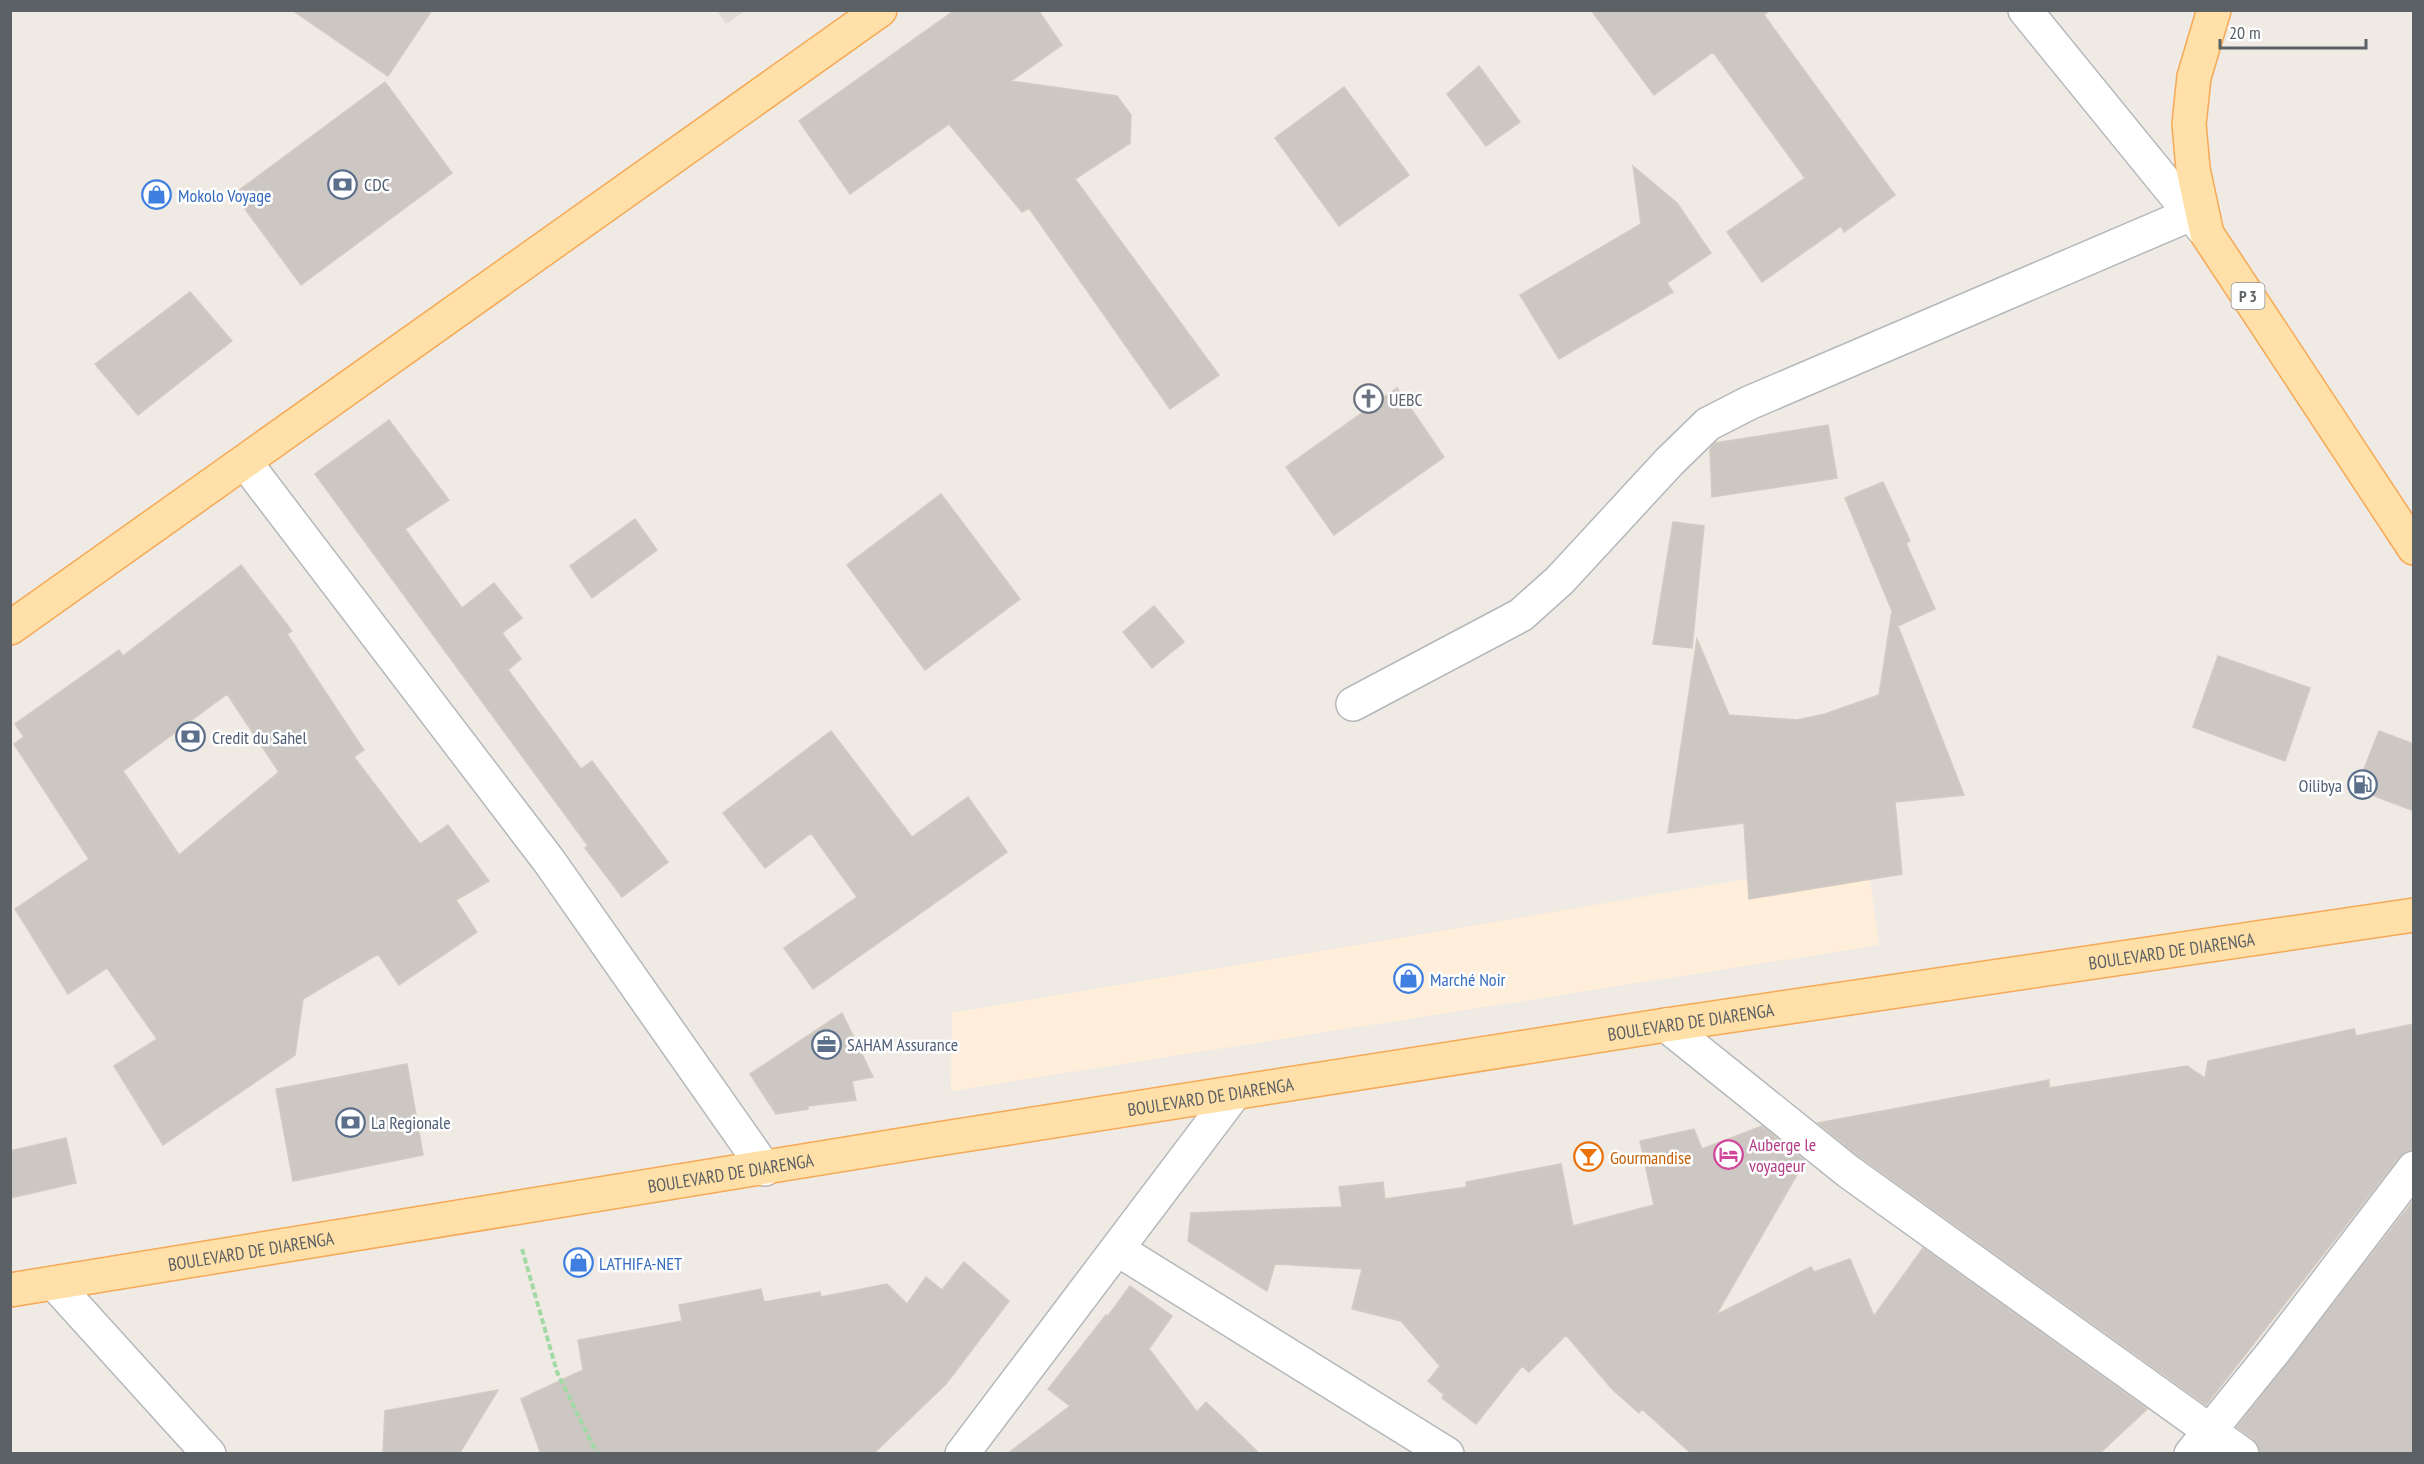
<svg xmlns="http://www.w3.org/2000/svg" width="2424" height="1464" font-family="'PT Sans Narrow',sans-serif">
<style>
.commercial{fill:#ffeed9}
.education{fill:#e1dbd5}
.building{fill:#ccc7c3;stroke:#d4cac2;stroke-width:1.5;fill-rule:evenodd}
.lines{fill:none;stroke-linecap:round;stroke-linejoin:round}
.minor-casing{stroke:#b4b8bb;stroke-width:36}
.major-casing{stroke:#f5a956;stroke-width:36}
.path{stroke:#a2d9a5;stroke-width:4;stroke-dasharray:6 3;stroke-linecap:butt}
.minor{stroke:#fff;stroke-width:33}
.major{stroke:#ffe0a8;stroke-width:33}
.labels{text-anchor:middle;dominant-baseline:central;stroke-width:5;stroke-linejoin:round;paint-order:stroke}
.shield{fill:#fff;stroke:#8d9093;stroke-width:1.5}
.shield-label{font-size:16px;font-weight:bold;fill:#5c6165}
.service-label{font-size:18px;fill:#4e5e75;stroke:#fff;text-anchor:start}
.shop-label{font-size:18px;fill:#366cbe;stroke:#fff;text-anchor:start}
.worship-label{font-size:18px;fill:#5b616d;stroke:#fff;text-anchor:start}
.street-label{font-size:18px;fill:#5c6165;stroke:#fff}
.hotel-label{font-size:18px;fill:#b23c85;stroke:#fff;text-anchor:start}
.food-label{font-size:18px;fill:#c56008;stroke:#fff;text-anchor:start}
</style>
<rect width="100%" height="100%" fill="#efeae4"/>
<!-- commercial -->
<path class="commercial" d="M 1867,859 L 1879,945 L 951,1091 L 952,1013 Z"/>
<!-- education -->
<path class="education" d="M 717,11 L 745,11 L 726,24 Z"/>
<!-- building -->
<path class="building" d="M 292,10 L 432,10 L 388,76 Z
M 955,10 L 1038,10 L 1062,45 L 1011,81 L 1117,96 L 1131,115 L 1130,143 L 1075,179 L 1219,375 L 1170,409 L 1029,208 L 1022,212 L 949,124 L 850,194 L 799,121 Z
M 1591,10 L 1770,10 L 1764,15 L 1895,195 L 1844,232 L 1841,226 L 1762,282 L 1727,232 L 1805,178 L 1713,52 L 1654,95 Z
M 1479,66 L 1520,122 L 1486,146 L 1447,94 Z
M 385,82 L 452,173 L 301,285 L 234,194 Z
M 1344,87 L 1409,175 L 1339,226 L 1275,138 Z
M 1633,166 L 1677,203 L 1711,253 L 1667,283 L 1673,292 L 1559,359 L 1520,295 L 1641,224 Z
M 190,292 L 232,341 L 138,415 L 95,364 Z
M 1397,388 L 1444,457 L 1334,535 L 1286,467 Z
M 389,420 L 449,500 L 405,529 L 462,608 L 494,583 L 522,618 L 502,633 L 521,659 L 508,670 L 581,769 L 592,761 L 668,862 L 622,897 L 585,848 L 588,846 L 315,474 Z
M 1828,425 L 1837,478 L 1712,497 L 1710,449 L 1715,443 Z
M 1883,482 L 1910,541 L 1906,543 L 1935,609 L 1898,626 L 1894,616 L 1964,795 L 1895,802 L 1902,874 L 1749,899 L 1744,823 L 1668,833 L 1697,639 L 1729,715 L 1797,720 L 1825,714 L 1879,695 L 1892,611 L 1845,498 Z
M 941,494 L 1020,599 L 925,670 L 847,565 Z
M 635,519 L 657,550 L 592,598 L 570,566 Z
M 1673,522 L 1704,526 L 1692,648 L 1653,644 Z
M 241,565 L 292,631 L 287,634 L 364,750 L 354,757 L 420,844 L 448,825 L 489,881 L 456,900 L 477,932 L 399,985 L 378,954 L 303,999 L 295,1055 L 163,1145 L 114,1066 L 157,1039 L 107,968 L 68,994 L 15,909 L 89,859 L 14,744 L 24,737 L 15,724 L 119,650 L 123,656 ZM 227,694 L 279,772 L 179,855 L 123,771 Z
M 1154,606 L 1184,642 L 1152,668 L 1123,632 Z
M 2218,656 L 2310,688 L 2285,761 L 2193,727 Z
M 831,731 L 912,837 L 968,797 L 1007,852 L 813,989 L 784,948 L 857,897 L 811,833 L 765,868 L 723,813 Z
M 2379,731 L 2414,744 L 2414,811 L 2356,789 Z
M 842,1013 L 873,1077 L 852,1081 L 856,1100 L 808,1106 L 808,1109 L 776,1114 L 750,1074 Z
M 2414,1024 L 2414,1150 L 2399,1157 L 2206,1405 L 1860,1157 L 1818,1123 L 2049,1080 L 2049,1088 L 2187,1066 L 2205,1078 L 2208,1061 L 2354,1029 L 2356,1036 Z
M 407,1064 L 423,1155 L 293,1181 L 276,1089 Z
M 1762,1126 L 1805,1161 L 1716,1315 L 1811,1267 L 1814,1272 L 1850,1259 L 1874,1316 L 1923,1248 L 2147,1409 L 2099,1454 L 1692,1454 L 1642,1409 L 1639,1413 L 1612,1389 L 1566,1335 L 1529,1372 L 1522,1366 L 1476,1424 L 1442,1398 L 1444,1395 L 1428,1381 L 1440,1366 L 1401,1321 L 1352,1309 L 1362,1269 L 1275,1264 L 1267,1291 L 1188,1241 L 1191,1213 L 1342,1207 L 1339,1187 L 1383,1182 L 1385,1199 L 1467,1187 L 1466,1182 L 1561,1164 L 1573,1226 L 1654,1205 L 1640,1141 L 1694,1129 L 1702,1149 Z
M 66,1138 L 76,1183 L 10,1198 L 10,1151 Z
M 2414,1200 L 2414,1454 L 2260,1454 L 2253,1439 L 2237,1427 Z
M 964,1262 L 1009,1301 L 946,1384 L 873,1454 L 541,1454 L 521,1399 L 583,1370 L 578,1340 L 682,1321 L 679,1305 L 761,1289 L 764,1302 L 820,1292 L 821,1297 L 887,1284 L 907,1304 L 926,1277 L 942,1290 Z
M 1130,1286 L 1172,1316 L 1149,1349 L 1197,1412 L 1206,1402 L 1260,1454 L 1007,1454 L 1070,1406 L 1048,1389 L 1106,1315 L 1108,1316 Z
M 498,1390 L 459,1454 L 383,1454 L 385,1411 Z"/>
<g class="lines">
<defs>
<path id="minor" d="M 2025,10 L 2204,230
M 245,462 L 549,861 L 765,1169
M 1353,704 L 1521,615 L 1560,580 L 1669,462 L 1708,424 L 1749,403 L 2191,214
M 1666,1025 L 1849,1172 L 2242,1454
M 1117,1249 L 1447,1454
M 54,1283 L 209,1454
M 962,1454 L 1234,1094
M 2191,1454 L 2275,1350 L 2414,1168"/>
<g id="major">
<path d="M 2214,10 L 2194,77 L 2189,124 L 2193,169 L 2207,234 L 2414,548"/>
<path d="M 10,628 L 880,10"/>
<path id="s1" d="M 10,1290 L 938,1139 L 1666,1025 L 2414,915"/>
</g>
</defs>
<!-- minor casing -->
<use href="#minor" class="minor-casing"/>
<!-- major casing -->
<use href="#major" class="major-casing"/>
<!-- path -->
<path class="path" d="M 522,1249 L 557,1372 L 597,1454"/>
<!-- minor -->
<use href="#minor" class="minor"/>
<!-- major -->
<use href="#major" class="major"/>
</g>
<!-- icons -->
<defs>
<symbol id="bank-ring" viewBox="-11 -11 22 22"><circle r="9.5" fill="#fff" stroke="#5c6f8a" stroke-width="1.5"/><path d="M-6-4H6V4H-6ZM0-2.3a2.3 2.3 0 1 0 0 4.6a2.3 2.3 0 1 0 0-4.6Z" fill="#5c6f8a"/></symbol>
<symbol id="shop-ring" viewBox="-11 -11 22 22"><circle r="9.5" fill="#fff" stroke="#3f7fe0" stroke-width="1.5"/><path d="M-5-2.5h2.3a2.7 3.5 0 0 1 5.4 0H5L5.5 6h-11ZM-1.5-2.5h3a1.5 2.3 0 0 0-3 0Z" fill="#3f7fe0"/></symbol>
<symbol id="church-ring" viewBox="-11 -11 22 22"><circle r="9.5" fill="#fff" stroke="#6b7280" stroke-width="1.5"/><path d="M-1.2-6h2.4v3.5h3.3v2.4h-3.3V6h-2.4V-.1h-3.3v-2.4h3.3Z" fill="#6b7280"/></symbol>
<symbol id="fuel-ring" viewBox="-11 -11 22 22"><circle r="9.5" fill="#fff" stroke="#5c6f8a" stroke-width="1.5"/><path d="M-5.5-6h7V0h2V4h1.3V-2.5L3-4.5l.8-.8L6-3V5H2.5V1h-1V6h-7ZM-4.2-4.7v3.2H.2V-4.7Z" fill="#5c6f8a"/></symbol>
<symbol id="office-ring" viewBox="-11 -11 22 22"><circle r="9.5" fill="#fff" stroke="#5c6f8a" stroke-width="1.5"/><path d="M-6-3h4V-5.5h4V-3h4V5H-6ZM-1-4.5V-3h2v-1.5ZM-6 0V1H6V0Z" fill="#5c6f8a"/></symbol>
<symbol id="hotel-ring" viewBox="-11 -11 22 22"><circle r="9.5" fill="#fff" stroke="#d1479c" stroke-width="1.5"/><path d="M-6-4.5h1.5V1H6V5H4.5V3h-9V5H-6ZM-4 0a1.8 1.8 0 1 1 3.6 0ZM.5 0V-2.5h3Q6-2.5 6 0Z" fill="#d1479c"/></symbol>
<symbol id="bar-ring" viewBox="-11 -11 22 22"><circle r="9.5" fill="#fff" stroke="#e8710a" stroke-width="1.5"/><path d="M-6-5H6L.8 .8V4.5H3.5V6h-7V4.5H-.8V.8Z" fill="#e8710a"/></symbol>
</defs>
<g fill-rule="evenodd">
<use href="#bank-ring" x="326" y="168" width="33" height="33"/>
<use href="#shop-ring" x="140" y="178" width="33" height="33"/>
<use href="#church-ring" x="1352" y="382" width="33" height="33"/>
<use href="#bank-ring" x="174" y="720" width="33" height="33"/>
<use href="#fuel-ring" x="2346" y="768" width="33" height="33"/>
<use href="#shop-ring" x="1392" y="962" width="33" height="33"/>
<use href="#office-ring" x="810" y="1028" width="33" height="33"/>
<use href="#bank-ring" x="334" y="1106" width="33" height="33"/>
<use href="#hotel-ring" x="1712" y="1138" width="33" height="33"/>
<use href="#bar-ring" x="1572" y="1140" width="33" height="33"/>
<use href="#shop-ring" x="562" y="1246" width="33" height="33"/>
</g>
<g class="labels">
<!-- shield labels -->
<rect class="shield" x="2231.5" y="283" width="33" height="26" rx="4.5"/>
<g class="shield-label">
<text x="2248" y="296">P 3</text>
</g>
<!-- service labels -->
<g class="service-label">
<text x="364" y="184">CDC</text>
<text x="212" y="737">Credit du Sahel</text>
<text x="2342" y="785" text-anchor="end">Oilibya</text>
<text x="847" y="1044">SAHAM Assurance</text>
<text x="371" y="1122">La Regionale</text>
</g>
<!-- shop labels -->
<g class="shop-label">
<text x="178" y="195">Mokolo Voyage</text>
<text x="1430" y="979">Marché Noir</text>
<text x="599" y="1263">LATHIFA-NET</text>
</g>
<!-- worship labels -->
<g class="worship-label">
<text x="1389" y="399">UEBC</text>
</g>
<!-- street labels -->
<g class="street-label">
<text stroke="none"><textPath href="#s1" startOffset="2188">BOULEVARD DE DIARENGA</textPath></text>
<text stroke="none"><textPath href="#s1" startOffset="1702">BOULEVARD DE DIARENGA</textPath></text>
<text stroke="none"><textPath href="#s1" startOffset="1216">BOULEVARD DE DIARENGA</textPath></text>
<text stroke="none"><textPath href="#s1" startOffset="730">BOULEVARD DE DIARENGA</textPath></text>
<text stroke="none"><textPath href="#s1" startOffset="244">BOULEVARD DE DIARENGA</textPath></text>
</g>
<!-- hotel labels -->
<g class="hotel-label">
<text x="1749" y="1144">Auberge le<tspan x="1749" dy="21">voyageur</tspan></text>
</g>
<!-- food labels -->
<g class="food-label">
<text x="1610" y="1157">Gourmandise</text>
</g>
</g>
<!-- border -->
<rect width="2424" height="1464" fill="none" stroke="#5c6165" stroke-width="24"/>
<!-- scale -->
<path d="M2220 39v9h146v-9" fill="none" stroke="#5c6165" stroke-width="3"/>
<text x="2229" y="39" font-size="18" fill="#5c6165" stroke="#ffffff" stroke-width="4.5" paint-order="stroke">20 m</text>
</svg>
